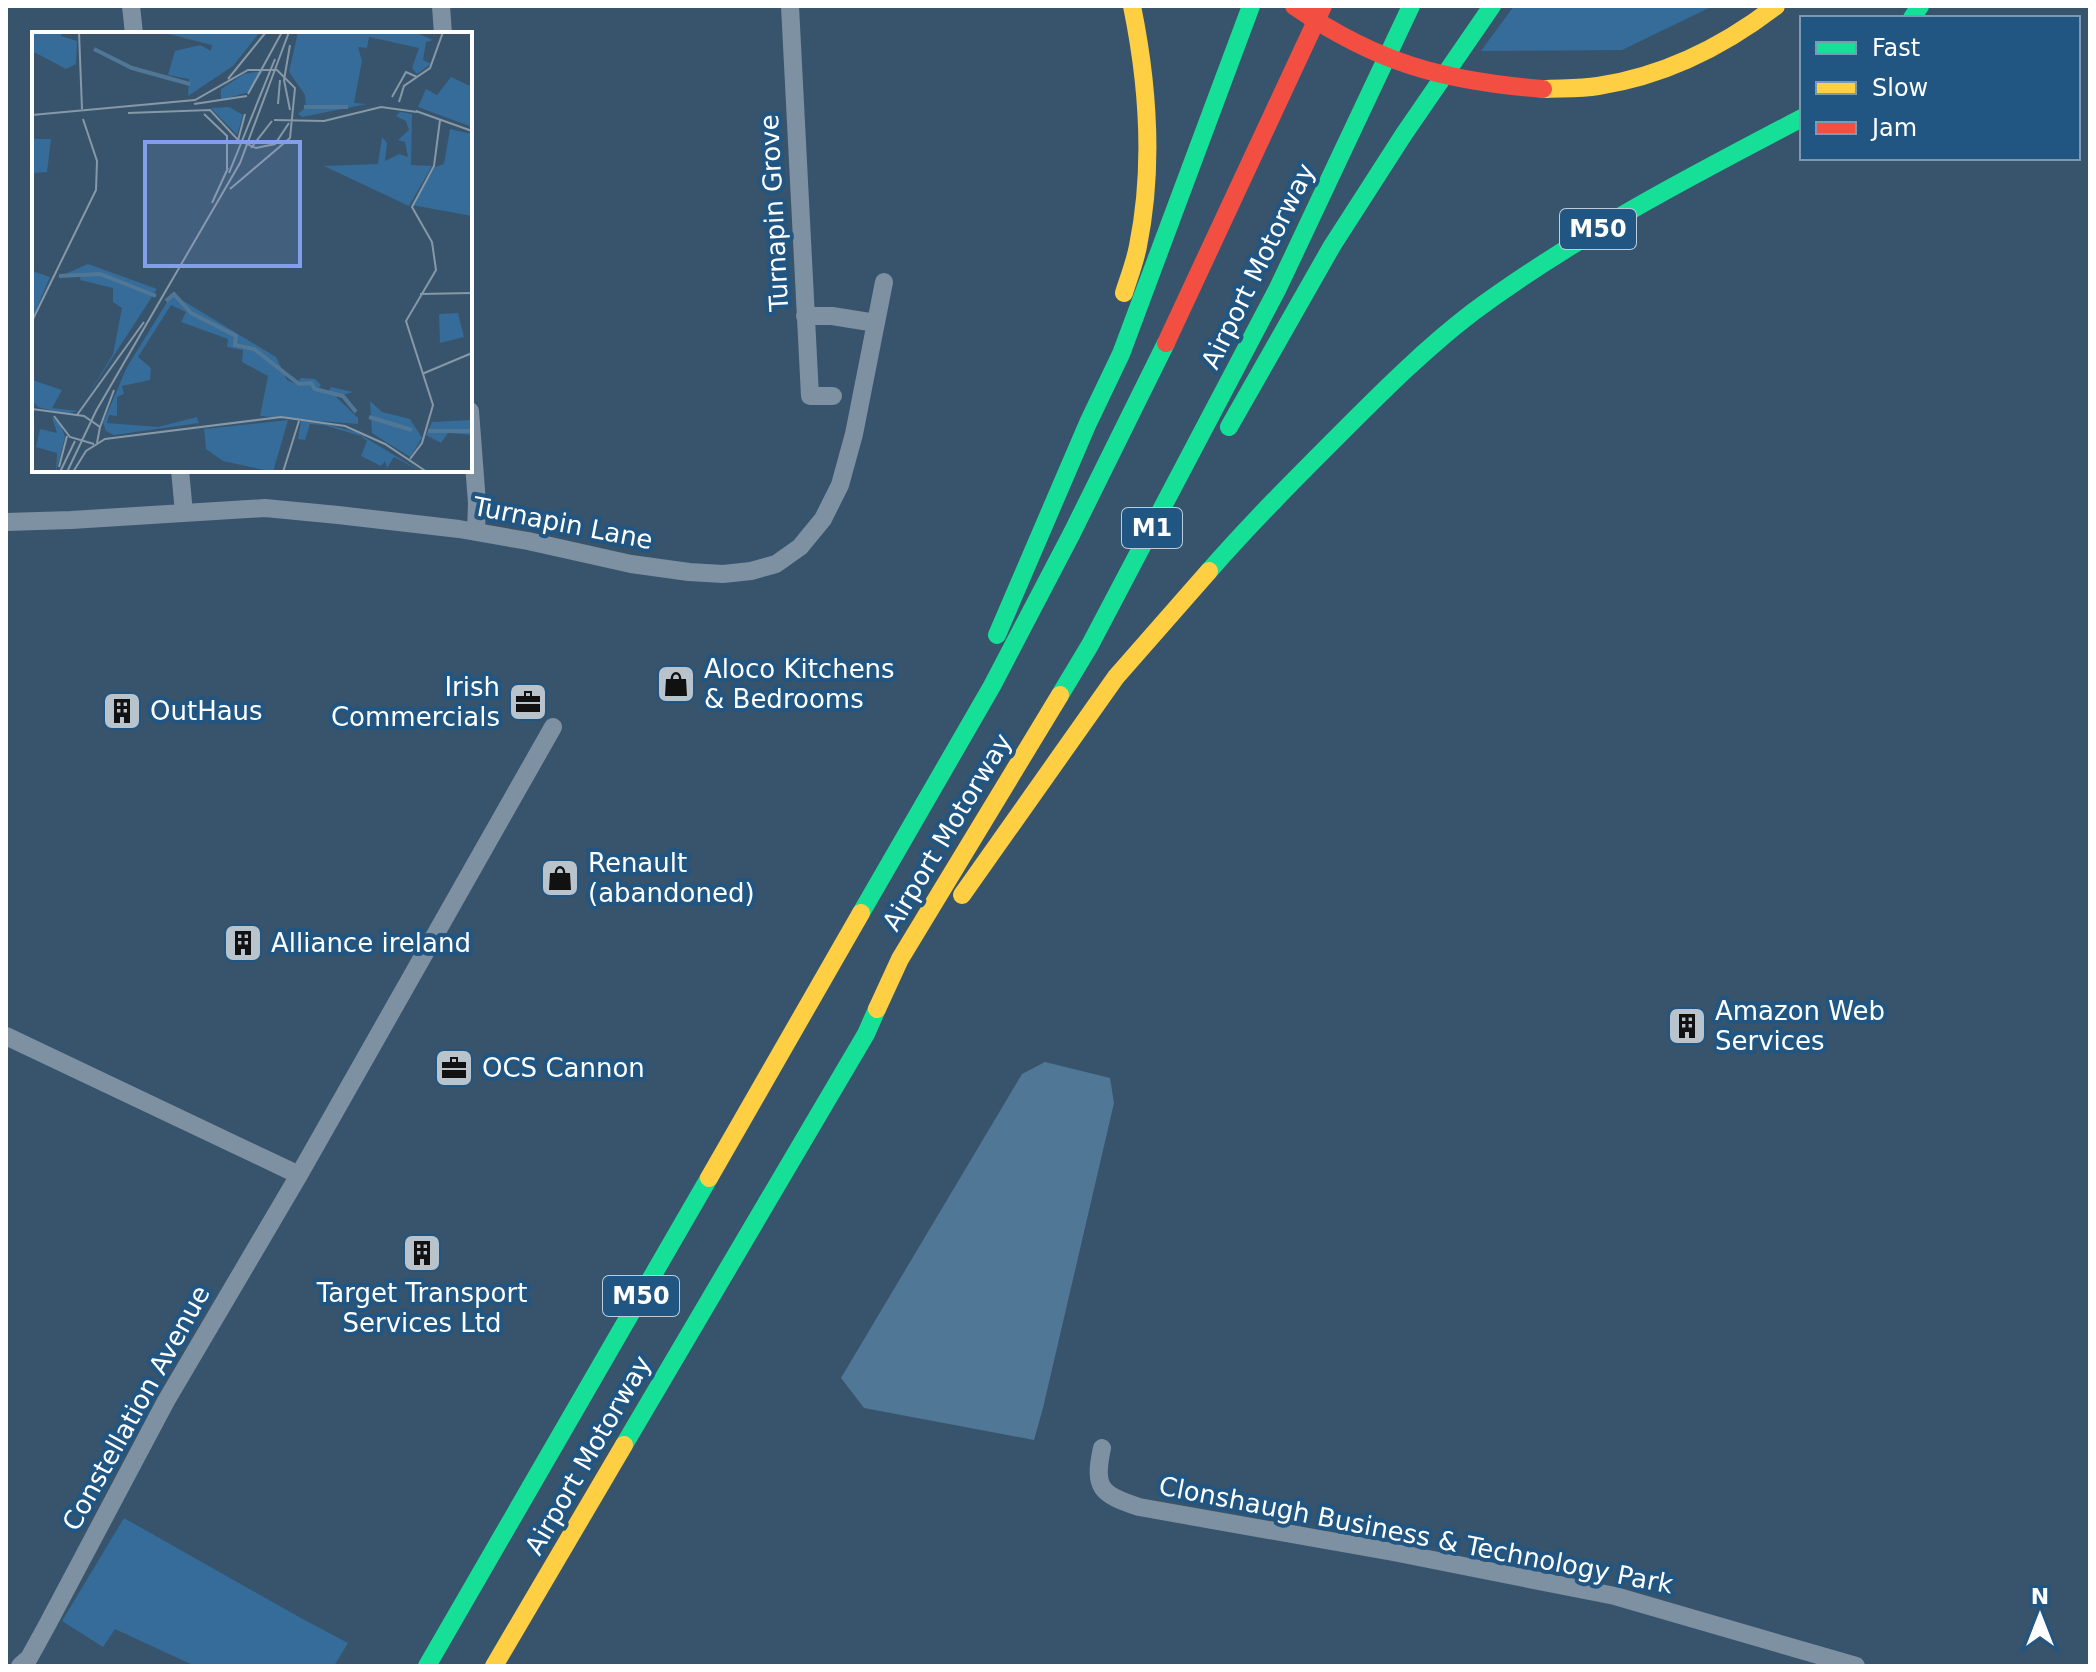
<svg xmlns="http://www.w3.org/2000/svg" width="2096" height="1672" font-family="'DejaVu Sans',sans-serif">
<style>
.green{fill:#356c99}
.water{fill:#517796}
.lines{fill:none;stroke-linecap:round;stroke-linejoin:round}
.street{stroke:#7d91a2;stroke-width:18}
.fast{stroke:#16e098;stroke-width:18}
.slow{stroke:#ffcf43;stroke-width:18}
.jam{stroke:#f24e42;stroke-width:18}
.jam-bridge{stroke:#f24e42;stroke-width:18}
.labels{text-anchor:middle;dominant-baseline:central;stroke-width:8;stroke-linejoin:round;paint-order:stroke}
.shield{fill:#215682;stroke:#bcccda;stroke-width:2}
.shield-label{font-size:24px;font-weight:bold;fill:#fff}
.street-label{font-size:26px;fill:#fff;stroke:#215682}
.poi-label{font-size:26px;fill:#fff;stroke:#215682;text-anchor:start}
.inset-river{fill:none;stroke:#517796;stroke-width:4}
.inset-road{fill:none;stroke:#8798a7;stroke-width:2}
.view{fill:#839eea;fill-opacity:0.15;stroke:#839eea;stroke-width:4}
.inset-edge{fill:none;stroke:#fff;stroke-width:4}
</style>
<rect width="100%" height="100%" fill="#37546c"/>
<!-- green -->
<path class="green" d="M 1514,6 L 1713,6 L 1622,50 L 1481,51 Z
M 124,1518 L 299,1617 L 348,1643 L 334,1666 L 195,1666 L 115,1629 L 103,1647 L 62,1621 Z"/>
<!-- water -->
<path class="water" d="M 1045,1062 L 1110,1078 L 1114,1103 L 1043,1408 L 1034,1440 L 864,1408 L 841,1378 L 1022,1074 Z"/>
<g class="lines">
<!-- street -->
<path class="street" d="M 131,6 L 134,34
M 441,6 L 443,34
M 790,6 L 810,396 L 833,396
M 805,316 L 832,316 L 876,323
M 470,411 L 477,503 L 476,532
M 180,470 L 184,513
M 6,522 L 71,520 L 265,508 L 338,515 L 459,529 L 528,541 L 631,564 L 689,572 L 723,574 L 751,571 L 776,564 L 800,547 L 823,519 L 840,485 L 854,434 L 884,282
M 6,1036 L 299,1175
M 1102,1448 C 1093,1489 1101,1494 1139,1507 L 1393,1552 L 1615,1596 L 1856,1666
M 20,1666 L 29,1658 L 45,1629 L 166,1401 L 299,1175 L 553,727"/>
<!-- fast -->
<path class="fast" d="M 1912,18 L 1920,6
M 1229,427 L 1332,246 L 1404,134 L 1492,6
M 1209,571 C 1252,522 1297,477 1343,431 C 1385,389 1426,348 1473,312 C 1576,236 1689,177 1802,118
M 997,635 L 1088,423 L 1121,354 L 1251,6
M 1060,695 L 1090,645 L 1278,288 L 1411,6
M 861,913 L 992,686 L 1072,533 L 1166,343
M 624,1445 L 866,1034 L 877,1009
M 427,1666 L 709,1178"/>
<!-- slow -->
<path class="slow" d="M 1543,89 C 1561,88 1580,89 1598,86 C 1664,76 1724,46 1776,6
M 1124,293 C 1129,277 1135,262 1138,246 C 1154,167 1148,84 1132,6
M 962,895 L 1116,677 L 1209,571
M 877,1009 L 900,959 L 1060,695
M 709,1178 L 861,913
M 494,1666 L 624,1445"/>
<!-- jam -->
<path class="jam" d="M 1166,343 L 1323,6"/>
<!-- jam-bridge -->
<path class="jam-bridge" d="M 1294,6 C 1377,63 1443,81 1543,89"/>
</g>
<!-- icons -->
<defs>
<symbol id="shop-square" viewBox="-11 -11 22 22"><rect x="-9" y="-9" width="18" height="18" rx="4" fill="#b9c3cc" stroke="#215682"/><path d="M-5-2.5h2.3a2.7 3.5 0 0 1 5.4 0H5L5.5 6h-11ZM-1.5-2.5h3a1.5 2.3 0 0 0-3 0Z" fill="#111"/></symbol>
<symbol id="office-square" viewBox="-11 -11 22 22"><rect x="-9" y="-9" width="18" height="18" rx="4" fill="#b9c3cc" stroke="#215682"/><path d="M-6-3h4V-5.5h4V-3h4V5H-6ZM-1-4.5V-3h2v-1.5ZM-6 0V1H6V0Z" fill="#111"/></symbol>
<symbol id="building-square" viewBox="-11 -11 22 22"><rect x="-9" y="-9" width="18" height="18" rx="4" fill="#b9c3cc" stroke="#215682"/><path d="M-4-6H4V6H1V3H-1V6H-4ZM-2.5-4.3h1.7v1.8h-1.7ZM.8-4.3h1.7v1.8H.8ZM-2.5-1h1.7V.8h-1.7ZM.8-1h1.7V.8H.8Z" fill="#111"/></symbol>
</defs>
<g fill-rule="evenodd">
<use href="#shop-square" x="654" y="662" width="44" height="44"/>
<use href="#office-square" x="506" y="680" width="44" height="44"/>
<use href="#building-square" x="100" y="689" width="44" height="44"/>
<use href="#shop-square" x="538" y="856" width="44" height="44"/>
<use href="#building-square" x="221" y="921" width="44" height="44"/>
<use href="#building-square" x="1665" y="1004" width="44" height="44"/>
<use href="#office-square" x="432" y="1046" width="44" height="44"/>
<use href="#building-square" x="400" y="1231" width="44" height="44"/>
</g>
<g class="labels">
<!-- shield labels -->
<g class="shield">
<rect x="1560" y="209" width="76" height="40" rx="6"/>
<rect x="1122" y="508" width="60" height="40" rx="6"/>
<rect x="603" y="1276" width="76" height="40" rx="6"/>
</g>
<g class="shield-label">
<text x="1598" y="229">M50</text>
<text x="1152" y="528">M1</text>
<text x="641" y="1296">M50</text>
</g>
<!-- street labels -->
<g class="street-label">
<text transform="translate(774 213) rotate(-93)">Turnapin Grove</text>
<text transform="translate(1258 266) rotate(-64)">Airport Motorway</text>
<text transform="translate(563 523) rotate(11)">Turnapin Lane</text>
<text transform="translate(947 832) rotate(-59)">Airport Motorway</text>
<text transform="translate(136 1408) rotate(-61)">Constellation Avenue</text>
<text transform="translate(588 1455) rotate(-60)">Airport Motorway</text>
<text transform="translate(1416 1535) rotate(11)">Clonshaugh Business &amp; Technology Park</text>
</g>
<!-- poi labels -->
<g class="poi-label">
<text x="704" y="669">Aloco Kitchens<tspan x="704" dy="30">&amp; Bedrooms</tspan></text>
<text x="500" y="687" text-anchor="end">Irish<tspan x="500" dy="30">Commercials</tspan></text>
<text x="150" y="711">OutHaus</text>
<text x="588" y="863">Renault<tspan x="588" dy="30">(abandoned)</tspan></text>
<text x="271" y="943">Alliance ireland</text>
<text x="1715" y="1011">Amazon Web<tspan x="1715" dy="30">Services</tspan></text>
<text x="482" y="1068">OCS Cannon</text>
<text x="422" y="1293" text-anchor="middle">Target Transport<tspan x="422" dy="30">Services Ltd</tspan></text>
</g>
</g>
<!-- overview -->
<g transform="translate(32 32)">
<rect width="440" height="440" fill="#37546c"/>
<path d="M 0,0 L 29,0 L 29,4 L 45,9 L 44,32 L 34,37 L 0,19 ZM 129,0 L 228,0 L 201,34 L 156,64 L 157,47 L 136,43 L 143,19 L 168,13 L 179,19 L 180,13 ZM 266,0 L 382,0 L 401,8 L 394,10 L 391,28 L 399,32 L 385,42 L 380,36 L 387,16 L 337,5 L 335,16 L 326,15 L 330,29 L 322,71 L 335,72 L 270,85 L 266,82 L 274,75 L 273,63 L 257,40 ZM 231,39 L 217,60 L 189,68 L 189,57 L 212,42 ZM 419,45 L 440,55 L 440,95 L 386,75 L 394,57 L 405,63 ZM 197,75 L 211,83 L 205,103 L 179,76 ZM 368,80 L 380,82 L 379,133 L 400,134 L 377,174 L 292,134 L 346,132 L 350,105 L 355,111 L 353,129 L 367,122 L 376,125 L 373,110 L 366,108 L 377,98 L 374,89 L 364,84 ZM 418,97 L 440,102 L 440,184 L 380,173 L 403,135 L 412,132 ZM 0,107 L 19,107 L 15,140 L 0,141 ZM 56,232 L 125,257 L 55,365 L 81,322 L 90,276 L 81,270 L 81,256 L 48,248 L 49,242 L 26,245 ZM 0,239 L 18,245 L 0,287 ZM 140,262 L 244,325 L 255,348 L 264,352 L 269,346 L 283,347 L 289,353 L 285,358 L 295,362 L 299,355 L 321,360 L 304,365 L 326,386 L 326,392 L 228,384 L 236,344 L 210,330 L 211,318 L 195,315 L 196,307 L 149,290 L 154,280 L 139,273 L 106,325 L 119,336 L 118,348 L 90,354 L 92,362 L 85,365 L 85,384 L 77,383 L 75,391 L 126,395 L 165,385 L 167,391 L 82,403 L 74,399 L 71,391 L 95,335 ZM 426,281 L 432,305 L 408,311 L 407,282 ZM 0,348 L 30,358 L 20,376 L 46,379 L 32,382 L 6,375 L 0,368 ZM 338,369 L 350,380 L 378,387 L 390,406 L 378,425 L 340,401 ZM 20,385 L 28,391 L 33,405 L 24,440 L 25,421 L 4,415 L 8,397 L 25,401 ZM 256,388 L 241,440 L 191,429 L 174,417 L 172,397 ZM 440,388 L 440,403 L 416,401 L 409,411 L 394,403 L 400,390 ZM 269,389 L 290,391 L 324,400 L 390,440 L 362,425 L 355,436 L 353,429 L 349,434 L 329,424 L 335,409 L 329,404 L 292,393 L 278,392 L 273,408 L 266,407 Z" fill="#356c99"/>
<path class="inset-river" d="M 62,17 L 100,36 L 158,52M 272,75 L 316,75M 27,244 L 68,242 L 124,264M 134,269 L 142,262 L 159,281 L 204,304 L 203,313 L 222,317 L 267,352 L 279,351 L 283,357 L 311,364 L 324,380M 337,385 L 380,398M 396,399 L 440,399"/>
<path class="inset-road" d="M 47,0 L 50,77M 196,47 L 234,0M 216,62 L 250,0M 360,65 L 374,40 L 385,45M 367,70 L 372,54 L 398,36 L 411,0M 162,72 L 215,64M 246,72 L 248,48M 258,78 L 252,48 L 258,13M 384,79 L 440,99M 96,81 L 178,78 L 206,108 L 224,116 L 243,112 L 257,91M 172,82 L 195,104 L 195,137M 0,83 L 163,68 L 216,38 L 245,38 L 263,56 L 258,106 L 198,157M 242,88 L 292,89 L 349,75 L 385,80M 205,112 L 213,82M 219,116 L 240,89M 197,141 L 243,27M 180,171 L 196,136M 388,262 L 440,261M 0,289 L 64,158 L 65,129 L 51,87M 390,342 L 440,321M 0,377 L 52,384 L 68,395 L 65,411M 45,383 L 112,290M 22,384 L 38,405 L 62,412M 68,395 L 82,358M 378,427 L 390,411 L 401,373 L 374,289 L 404,238 L 400,210 L 380,175 L 402,134 L 408,88M 27,435 L 35,404M 28,440 L 43,409M 35,440 L 64,379 L 208,131 L 257,0M 41,440 L 54,419 L 73,407 L 249,385 L 313,394 L 353,412 L 395,440M 251,440 L 267,389"/>
<path class="view" d="M 113,110 L 268,110 L 268,234 L 113,234 Z"/>
<rect width="440" height="440" class="inset-edge"/>
</g>
<!-- border -->
<rect width="2096" height="1672" fill="none" stroke="#ffffff" stroke-width="16"/>
<!-- legend -->
<rect x="1800" y="16" width="280" height="144" fill="#215682" stroke="#7a9ab4" stroke-width="2"/>
<rect x="1816" y="42" width="40" height="12" fill="#16e098" stroke="#7a9ab4" stroke-width="2"/>
<text x="1872" y="56" font-size="24" fill="#ffffff">Fast</text>
<rect x="1816" y="82" width="40" height="12" fill="#ffcf43" stroke="#7a9ab4" stroke-width="2"/>
<text x="1872" y="96" font-size="24" fill="#ffffff">Slow</text>
<rect x="1816" y="122" width="40" height="12" fill="#f24e42" stroke="#7a9ab4" stroke-width="2"/>
<text x="1872" y="136" font-size="24" fill="#ffffff">Jam</text>
<!-- north arrow -->
<g transform="translate(2040 1616)" stroke="#215682" stroke-width="6" paint-order="stroke">
<path d="M0-6L14 30L0 20L-14 30Z" fill="#ffffff"/>
<text y="-12" font-size="22" font-weight="bold" text-anchor="middle" fill="#ffffff">N</text>
</g>
</svg>
